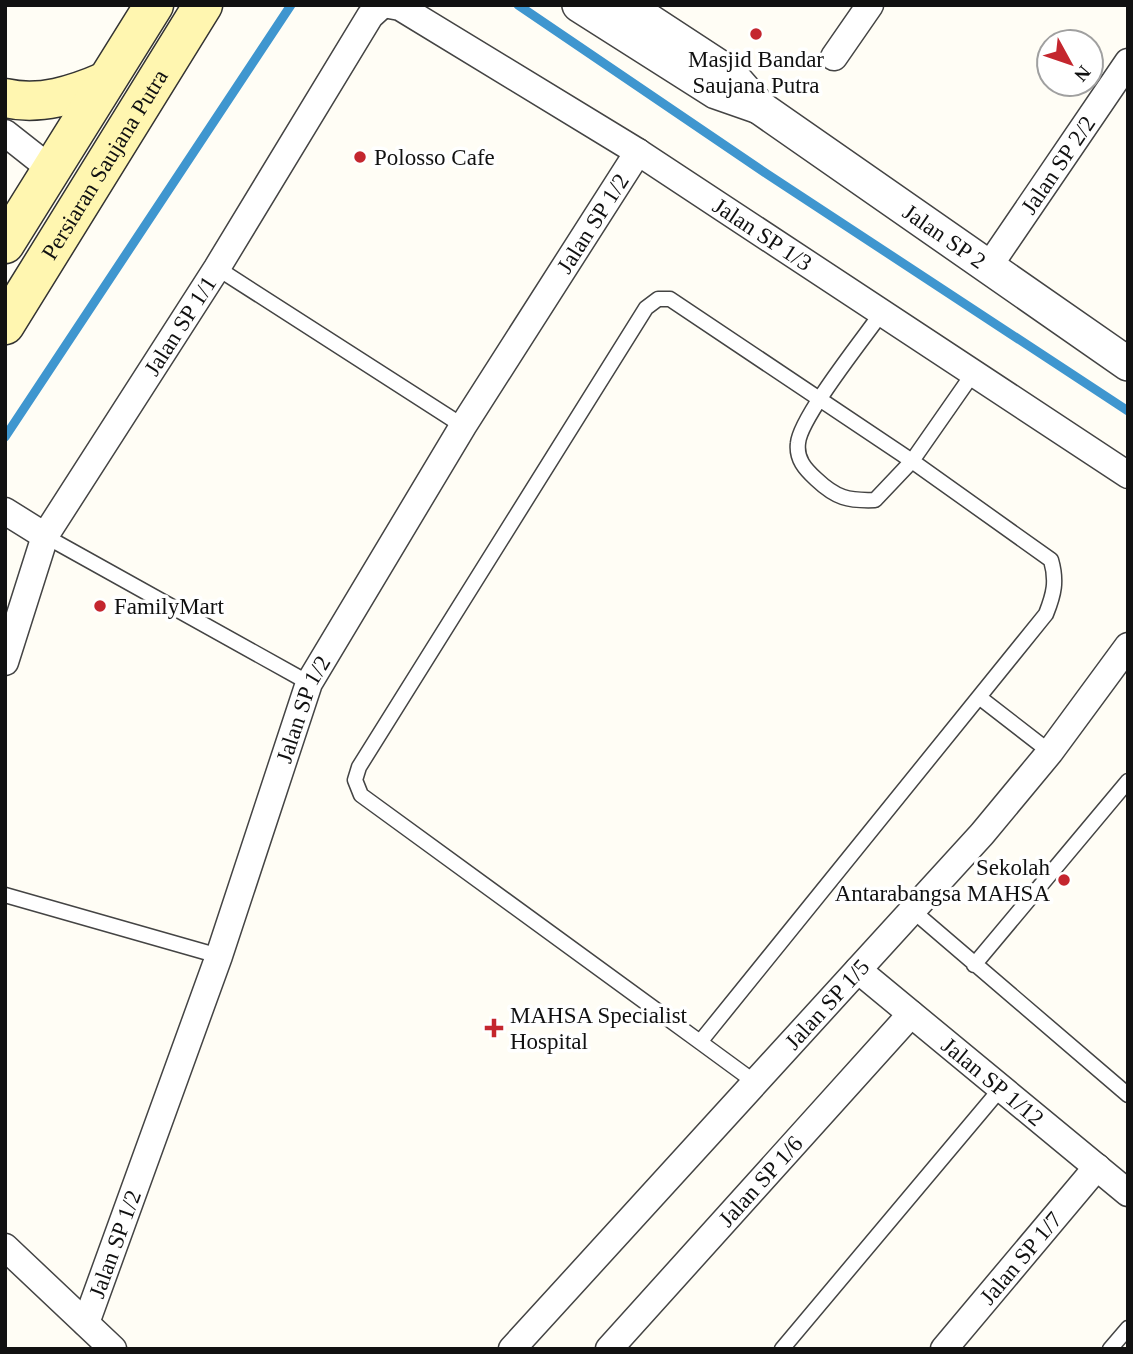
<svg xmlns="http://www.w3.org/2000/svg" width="1133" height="1354" font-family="'Times New Roman',serif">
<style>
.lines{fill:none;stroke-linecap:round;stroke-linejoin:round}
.stream{stroke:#3f96cf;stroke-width:9}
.service-casing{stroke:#444;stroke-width:17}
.minor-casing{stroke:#444;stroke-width:29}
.tertiary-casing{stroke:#444;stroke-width:36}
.secondary-casing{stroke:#333;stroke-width:41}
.service{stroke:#fff;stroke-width:14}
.minor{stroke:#fff;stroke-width:26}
.tertiary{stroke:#fff;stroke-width:33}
.secondary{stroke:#fff6b0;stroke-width:38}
.poi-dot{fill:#c4262e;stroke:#fff;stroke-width:2.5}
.labels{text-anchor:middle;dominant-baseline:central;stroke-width:7;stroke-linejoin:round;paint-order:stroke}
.poi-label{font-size:23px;fill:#111;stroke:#fff;text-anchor:start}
.street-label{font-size:23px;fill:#111;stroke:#fff}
</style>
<rect width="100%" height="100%" fill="#fffdf5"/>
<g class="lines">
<!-- stream -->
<path class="stream" d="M 518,5 L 767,174 L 1128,411
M 5,437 L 291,5"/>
<defs>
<path id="service" d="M 217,268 L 463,426
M 880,315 C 863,339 800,418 798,443 C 796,459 805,469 816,479 C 836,498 848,501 875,500 L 912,461 L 972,375
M 45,536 L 309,683
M 979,697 L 1050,752
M 5,895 L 219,956
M 912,910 L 1128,1095
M 974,965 L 1128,781
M 700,1042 L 1046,614 C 1054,594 1057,581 1051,560 L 912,461 L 670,299 L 658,299 L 646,308 L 359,767 L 355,780 L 361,795 L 700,1042 L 756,1083
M 782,1349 L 1002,1087
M 1110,1349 L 1128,1328"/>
<g id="minor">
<path id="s1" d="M 389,5 L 400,7 L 638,152 L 1128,475"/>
<path d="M 834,57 L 870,5"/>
<path d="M 5,133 L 52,170"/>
<path id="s2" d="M 987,269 L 1128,62"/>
<path d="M 5,511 L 45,536"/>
<path id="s3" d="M 5,662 L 45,536 L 217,268 L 370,16 L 382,5"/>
<path id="s4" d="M 858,970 L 1128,1193"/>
<path d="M 5,1247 L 113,1349"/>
<path id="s5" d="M 86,1323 L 219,956 L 309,683 L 463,426 L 638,152"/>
<path id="s6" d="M 512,1349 L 982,834 L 1050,752 L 1128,646"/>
<path id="s7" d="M 609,1349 L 911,1014"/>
<path id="s8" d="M 944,1349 L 1097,1167"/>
</g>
<g id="tertiary">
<path d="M 579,5 L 716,92 L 759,107 L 729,73 L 625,5"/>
<path id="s9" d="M 759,107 L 1128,364"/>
</g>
<g id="secondary">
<path d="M 5,98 C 40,106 74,95 106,81"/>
<path d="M 5,244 L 154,5"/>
<path id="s10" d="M 5,325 L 203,5"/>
</g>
</defs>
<!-- service casing -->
<use href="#service" class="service-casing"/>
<!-- minor casing -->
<use href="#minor" class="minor-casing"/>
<!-- tertiary casing -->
<use href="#tertiary" class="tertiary-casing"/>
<!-- secondary casing -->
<use href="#secondary" class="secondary-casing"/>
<!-- service -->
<use href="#service" class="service"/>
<!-- minor -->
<use href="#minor" class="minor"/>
<!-- tertiary -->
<use href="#tertiary" class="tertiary"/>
<!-- secondary -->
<use href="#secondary" class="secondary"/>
</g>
<!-- markers -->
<g class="poi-dot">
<circle cx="756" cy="34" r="7"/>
<circle cx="360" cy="157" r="7"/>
<circle cx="100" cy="606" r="7"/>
<circle cx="1064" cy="880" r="7"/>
<path d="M490.5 1017.5h7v7h7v7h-7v7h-7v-7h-7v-7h7z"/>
</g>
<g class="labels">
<!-- poi labels -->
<g class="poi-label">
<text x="756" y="59" text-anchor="middle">Masjid Bandar<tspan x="756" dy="26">Saujana Putra</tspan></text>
<text x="374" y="157">Polosso Cafe</text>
<text x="114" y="606">FamilyMart</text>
<text x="1050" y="867" text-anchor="end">Sekolah<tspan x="1050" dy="26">Antarabangsa MAHSA</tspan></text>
<text x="510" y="1015">MAHSA Specialist<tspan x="510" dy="26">Hospital</tspan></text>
</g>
<!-- street labels -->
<g class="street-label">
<text stroke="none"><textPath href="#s10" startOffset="189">Persiaran Saujana Putra</textPath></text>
<text stroke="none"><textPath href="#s2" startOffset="126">Jalan SP 2/2</textPath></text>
<text stroke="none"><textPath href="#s5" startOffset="1218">Jalan SP 1/2</textPath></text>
<text stroke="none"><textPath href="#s1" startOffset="439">Jalan SP 1/3</textPath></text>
<text stroke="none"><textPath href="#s9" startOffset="226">Jalan SP 2</textPath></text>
<text stroke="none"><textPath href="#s3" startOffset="382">Jalan SP 1/1</textPath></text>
<text stroke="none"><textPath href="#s5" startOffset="651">Jalan SP 1/2</textPath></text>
<text stroke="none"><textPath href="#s6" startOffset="467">Jalan SP 1/5</textPath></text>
<text stroke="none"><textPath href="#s4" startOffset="175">Jalan SP 1/12</textPath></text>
<text stroke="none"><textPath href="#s7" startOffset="226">Jalan SP 1/6</textPath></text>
<text stroke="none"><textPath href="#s5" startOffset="84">Jalan SP 1/2</textPath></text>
<text stroke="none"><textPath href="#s8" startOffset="119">Jalan SP 1/7</textPath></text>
</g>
</g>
<!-- border -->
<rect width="1133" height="1354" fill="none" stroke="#111111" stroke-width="14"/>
<!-- north arrow -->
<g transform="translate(1070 63) rotate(130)"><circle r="33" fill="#ffffff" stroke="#a0a0a0" stroke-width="2"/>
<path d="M0-5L12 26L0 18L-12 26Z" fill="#c4262e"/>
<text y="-10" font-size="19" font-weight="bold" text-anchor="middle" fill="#111111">N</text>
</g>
</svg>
